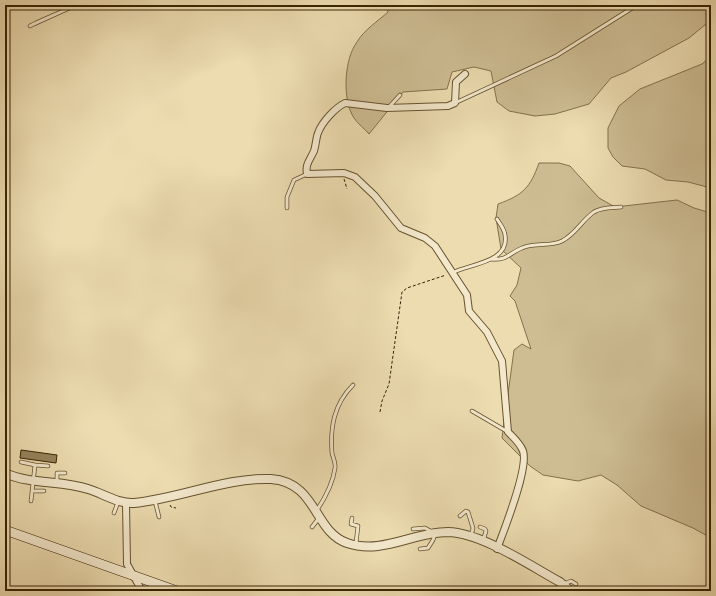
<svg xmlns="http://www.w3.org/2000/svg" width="716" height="596" font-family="Vollkorn,serif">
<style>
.green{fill:#cebd93;stroke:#84704c}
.building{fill:#96845d;stroke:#392404}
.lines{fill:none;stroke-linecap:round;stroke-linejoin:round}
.service-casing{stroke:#66522f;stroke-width:4.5}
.minor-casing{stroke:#66522f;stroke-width:8}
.tertiary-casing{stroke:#66522f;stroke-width:10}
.secondary-casing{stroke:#392404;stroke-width:10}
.path{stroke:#392404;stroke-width:1;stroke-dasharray:3 2;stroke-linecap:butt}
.service{stroke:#f3e8cc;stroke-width:3}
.minor{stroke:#f3e8cc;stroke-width:6}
.tertiary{stroke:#f3e8cc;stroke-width:8}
.secondary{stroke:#f3e8cc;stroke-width:9}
</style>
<rect width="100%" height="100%" fill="#ecdcb0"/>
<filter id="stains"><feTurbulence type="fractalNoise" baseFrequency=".005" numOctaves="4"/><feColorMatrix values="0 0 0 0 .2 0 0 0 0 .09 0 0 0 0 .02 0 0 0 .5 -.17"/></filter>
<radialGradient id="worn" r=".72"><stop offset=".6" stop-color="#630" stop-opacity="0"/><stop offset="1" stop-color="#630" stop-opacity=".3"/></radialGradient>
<!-- green -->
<path class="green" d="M 387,5 L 711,5 L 711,20 L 689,38 L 626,72 L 611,78 L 589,104 L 555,114 L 535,116 L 509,111 L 497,102 L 491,71 L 474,67 L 452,72 L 447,89 L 403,92 L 369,134 C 365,129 358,124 354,118 C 342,100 344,59 357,42 C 364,30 378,21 388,12 Z
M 711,56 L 711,188 L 688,182 L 666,180 L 645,169 L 622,166 L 613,157 L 608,148 L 608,128 L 619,106 L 640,89 L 702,64 Z
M 539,163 L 559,163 L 570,166 L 599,198 L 615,207 L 677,200 L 694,208 L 711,213 L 711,538 L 693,528 L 641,506 L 617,485 L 601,475 L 578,481 L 543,475 L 530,466 L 502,438 L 514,350 L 522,344 L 531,349 L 515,301 L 510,296 L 517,285 L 521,268 L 501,249 L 496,218 L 498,204 C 523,195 530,188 539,163 Z"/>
<!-- building -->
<path class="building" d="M 21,450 L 57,455 L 56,463 L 20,458 Z"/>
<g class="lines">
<defs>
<path id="service" d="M 30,26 C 33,24 68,9 76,5
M 455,103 L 556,56 L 637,5
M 389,107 L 400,95
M 287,208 L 287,197 L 294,180 L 307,174
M 491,259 C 507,261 509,253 522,248 C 535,242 550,247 562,241 C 576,234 582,220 594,212 C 602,207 613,208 621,207
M 452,273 C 468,264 510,263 505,235 C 505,230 500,224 497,219
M 472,411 L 508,432
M 21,462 L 35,465
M 57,483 L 57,473 L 65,473
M 32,491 L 44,491
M 31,501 L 35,465 L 48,466
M 155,501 L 159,517
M 317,510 C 325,498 333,483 335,468 C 336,463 333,458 332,453 C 330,427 334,404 353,385
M 114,513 L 118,502
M 460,516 L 466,511 L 468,512 L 473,528 L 471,536
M 352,518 L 351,524 L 358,526 L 356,543
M 312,527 L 319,518
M 480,527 L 485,529 L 486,531 L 483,541
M 413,529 L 425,528 L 432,532
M 420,549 L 428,548 L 433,540 L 435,534
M 564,584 L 571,581 L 576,584"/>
<path id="minor" d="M 465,74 L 456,82 L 455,103 L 448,106 L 387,108 L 345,103 C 335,108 322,122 318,133 C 316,138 316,145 314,151 C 310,160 305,164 307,174 L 344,173 L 355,177 L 375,196 L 401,228 L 425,238 L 435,246 L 467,295 L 469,311 L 487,332 L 502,361 L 508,432 C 514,438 520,443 523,451 C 529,468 504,530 497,549
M 126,503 L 127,564 L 142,591"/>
<path id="tertiary" d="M 5,473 C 31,485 61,480 88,489 C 102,493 118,504 134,503 C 178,499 227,477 271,479 C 317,482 314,532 347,543 C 382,555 413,532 448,532 C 482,533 529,565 560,582 L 571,591"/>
<path id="secondary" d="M 5,530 L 177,591"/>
</defs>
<!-- service casing -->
<use href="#service" class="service-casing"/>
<!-- minor casing -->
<use href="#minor" class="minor-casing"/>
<!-- tertiary casing -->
<use href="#tertiary" class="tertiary-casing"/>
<!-- secondary casing -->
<use href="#secondary" class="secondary-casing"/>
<!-- path -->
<path class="path" d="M 344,179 L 347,189
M 380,412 L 382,401 L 389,384 L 402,292 L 407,288 L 446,275
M 170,505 L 171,507 L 176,508"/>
<!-- service -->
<use href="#service" class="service"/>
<!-- minor -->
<use href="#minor" class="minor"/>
<!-- tertiary -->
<use href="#tertiary" class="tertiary"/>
<!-- secondary -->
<use href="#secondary" class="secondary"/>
</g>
<!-- margin -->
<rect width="716" height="596" fill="none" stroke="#ecdcb0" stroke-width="20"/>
<rect x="6" y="6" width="704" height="584" fill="none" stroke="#392404" stroke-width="2"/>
<rect x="10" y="10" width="696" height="576" fill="none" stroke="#392404"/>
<rect width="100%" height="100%" filter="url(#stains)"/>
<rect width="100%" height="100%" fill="url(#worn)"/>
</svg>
